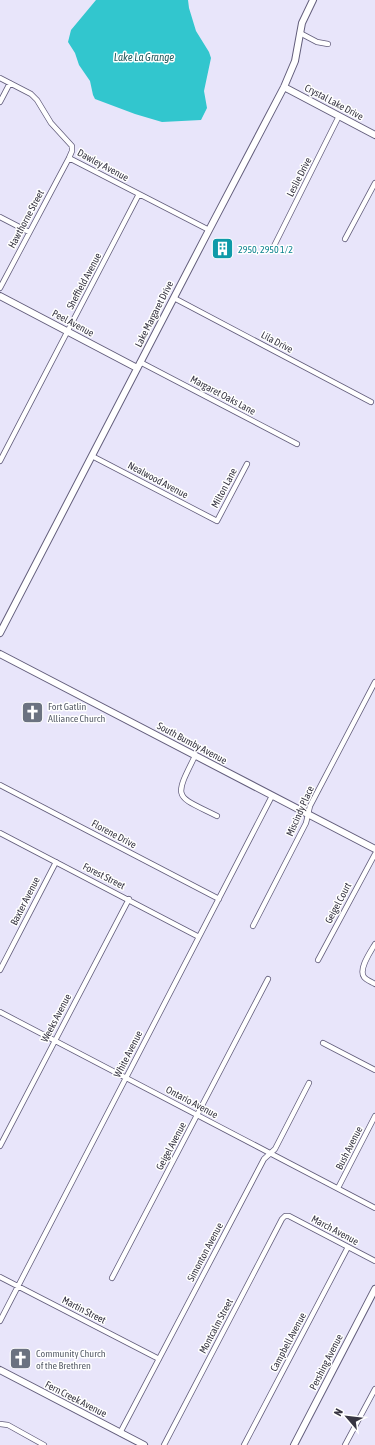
<svg xmlns="http://www.w3.org/2000/svg" width="375" height="1445" font-family="'Asap Condensed',sans-serif">
<style>
.water{fill:#32c6ce}
.lines{fill:none;stroke-linecap:round;stroke-linejoin:round}
.minor-casing{stroke:#635e7c;stroke-width:6}
.tertiary-casing{stroke:#635e7c;stroke-width:8}
.minor{stroke:#fff;stroke-width:4.5}
.tertiary{stroke:#fff;stroke-width:6}
.labels{text-anchor:middle;dominant-baseline:central;stroke-width:3;stroke-linejoin:round;paint-order:stroke}
.street-label{font-size:10px;fill:#373542;stroke:#fff}
.culture-label{font-size:10px;fill:#0d838f;stroke:#fff;text-anchor:start}
.worship-label{font-size:10px;fill:#5b616d;stroke:#fff;text-anchor:start}
.water-label{font-size:11px;font-style:italic;fill:#255e61;stroke:#fff}
</style>
<rect width="100%" height="100%" fill="#e8e5fa"/>
<!-- water -->
<path class="water" d="M 96,0 L 188,0 L 189,8 L 196,31 L 209,52 L 211,58 L 204,91 L 207,108 L 201,120 L 162,122 L 135,114 L 95,99 L 93,95 L 90,81 L 79,65 L 75,53 L 68,42 L 71,30 Z"/>
<g class="lines">
<defs>
<path id="minor" d="M 300,33 L 317,42 L 328,44
M 0,78 L 31,94 L 37,100 L 51,123 L 72,146 L 72,151 L 69,158 L 0,288
M 0,102 L 10,83
M 69,158 L 209,230
M 0,217 L 29,232
M 345,239 L 375,183
M 274,246 L 339,116
M 174,298 L 371,402
M 140,362 L 297,444
M 92,456 L 217,521 L 247,464
M 0,461 L 139,194
M 195,756 C 173,800 175,795 217,816
M 0,785 L 219,899
M 0,833 L 199,937
M 253,926 L 306,823 L 310,806 L 375,682
M 375,944 C 371,951 358,969 364,977 C 366,980 372,982 375,984
M 318,960 L 375,854
M 0,970 L 56,862
M 0,1012 L 375,1208
M 323,1043 L 375,1070
M 0,1146 L 129,899
M 338,1188 L 375,1116
M 0,1277 L 159,1359
M 112,1278 L 268,979
M 0,1321 L 272,796
M 0,1424 L 8,1425 L 44,1445
M 120,1433 L 264,1159 L 275,1149 L 309,1083
M 164,1445 L 282,1219 L 285,1216 L 289,1216 L 375,1261
M 244,1445 L 348,1247
M 345,1445 L 375,1389"/>
<path id="tertiary" d="M 284,87 L 375,135
M 0,296 L 137,368
M 0,633 L 209,230 L 284,87 L 295,61 L 302,23 L 313,0
M 0,654 L 375,849
M 0,1370 L 144,1445
M 294,1445 L 375,1289"/>
</defs>
<!-- minor casing -->
<use href="#minor" class="minor-casing"/>
<!-- tertiary casing -->
<use href="#tertiary" class="tertiary-casing"/>
<!-- minor -->
<use href="#minor" class="minor"/>
<!-- tertiary -->
<use href="#tertiary" class="tertiary"/>
</g>
<!-- icons -->
<defs>
<symbol id="building-square" viewBox="-11 -11 22 22"><rect x="-9" y="-9" width="18" height="18" rx="4" fill="#0f9aa8" stroke="#fff"/><path d="M-4-6H4V6H1V3H-1V6H-4ZM-2.5-4.3h1.7v1.8h-1.7ZM.8-4.3h1.7v1.8H.8ZM-2.5-1h1.7V.8h-1.7ZM.8-1h1.7V.8H.8Z" fill="#fff"/></symbol>
<symbol id="church-square" viewBox="-11 -11 22 22"><rect x="-9" y="-9" width="18" height="18" rx="4" fill="#6b7280" stroke="#fff"/><path d="M-1.2-6h2.4v3.5h3.3v2.4h-3.3V6h-2.4V-.1h-3.3v-2.4h3.3Z" fill="#fff"/></symbol>
</defs>
<g fill-rule="evenodd">
<use href="#building-square" x="210" y="236" width="25" height="25"/>
<use href="#church-square" x="20" y="700" width="25" height="25"/>
<use href="#church-square" x="8" y="1346" width="25" height="25"/>
</g>
<g class="labels">
<!-- street labels -->
<g class="street-label">
<text transform="translate(334 102) rotate(28)">Crystal Lake Drive</text>
<text transform="translate(103 165) rotate(28)">Dawley Avenue</text>
<text transform="translate(299 177) rotate(-63)">Leslie Drive</text>
<text transform="translate(26 219) rotate(-62)">Hawthorne Street</text>
<text transform="translate(84 281) rotate(-62)">Sheffield Avenue</text>
<text transform="translate(154 314) rotate(-63)">Lake Margaret Drive</text>
<text transform="translate(73 323) rotate(28)">Peel Avenue</text>
<text transform="translate(277 342) rotate(28)">Lila Drive</text>
<text transform="translate(223 395) rotate(28)">Margaret Oaks Lane</text>
<text transform="translate(158 480) rotate(28)">Nealwood Avenue</text>
<text transform="translate(224 488) rotate(-62)">Milton Lane</text>
<text transform="translate(192 743) rotate(28)">South Bumby Avenue</text>
<text transform="translate(300 811) rotate(-66)">Miscindy Place</text>
<text transform="translate(114 834) rotate(28)">Florene Drive</text>
<text transform="translate(104 876) rotate(27)">Forest Street</text>
<text transform="translate(25 901) rotate(-63)">Baxter Avenue</text>
<text transform="translate(338 903) rotate(-62)">Geigel Court</text>
<text transform="translate(56 1018) rotate(-62)">Weeks Avenue</text>
<text transform="translate(128 1054) rotate(-63)">White Avenue</text>
<text transform="translate(192 1102) rotate(28)">Ontario Avenue</text>
<text transform="translate(171 1146) rotate(-62)">Geigel Avenue</text>
<text transform="translate(349 1148) rotate(-63)">Bush Avenue</text>
<text transform="translate(335 1230) rotate(28)">March Avenue</text>
<text transform="translate(205 1252) rotate(-62)">Simonton Avenue</text>
<text transform="translate(84 1310) rotate(27)">Martin Street</text>
<text transform="translate(216 1326) rotate(-62)">Montcalm Street</text>
<text transform="translate(288 1342) rotate(-62)">Campbell Avenue</text>
<text transform="translate(326 1362) rotate(-63)">Pershing Avenue</text>
<text transform="translate(76 1399) rotate(27)">Fern Creek Avenue</text>
</g>
<!-- culture labels -->
<g class="culture-label">
<text x="238" y="249">2950, 2950 1/2</text>
</g>
<!-- worship labels -->
<g class="worship-label">
<text x="48" y="706">Fort Gatlin<tspan x="48" dy="12">Alliance Church</tspan></text>
<text x="36" y="1353">Community Church<tspan x="36" dy="12">of the Brethren</tspan></text>
</g>
<!-- water labels -->
<g class="water-label">
<text x="144" y="57">Lake La Grange</text>
</g>
</g>
<!-- north arrow -->
<g transform="translate(347 1417) rotate(298)" stroke="#ffffff" stroke-width="3" paint-order="stroke">
<path d="M0-3L7 15L0 10L-7 15Z" fill="#373542"/>
<text y="-6" font-size="11" font-weight="bold" text-anchor="middle" fill="#373542">N</text>
</g>
</svg>
